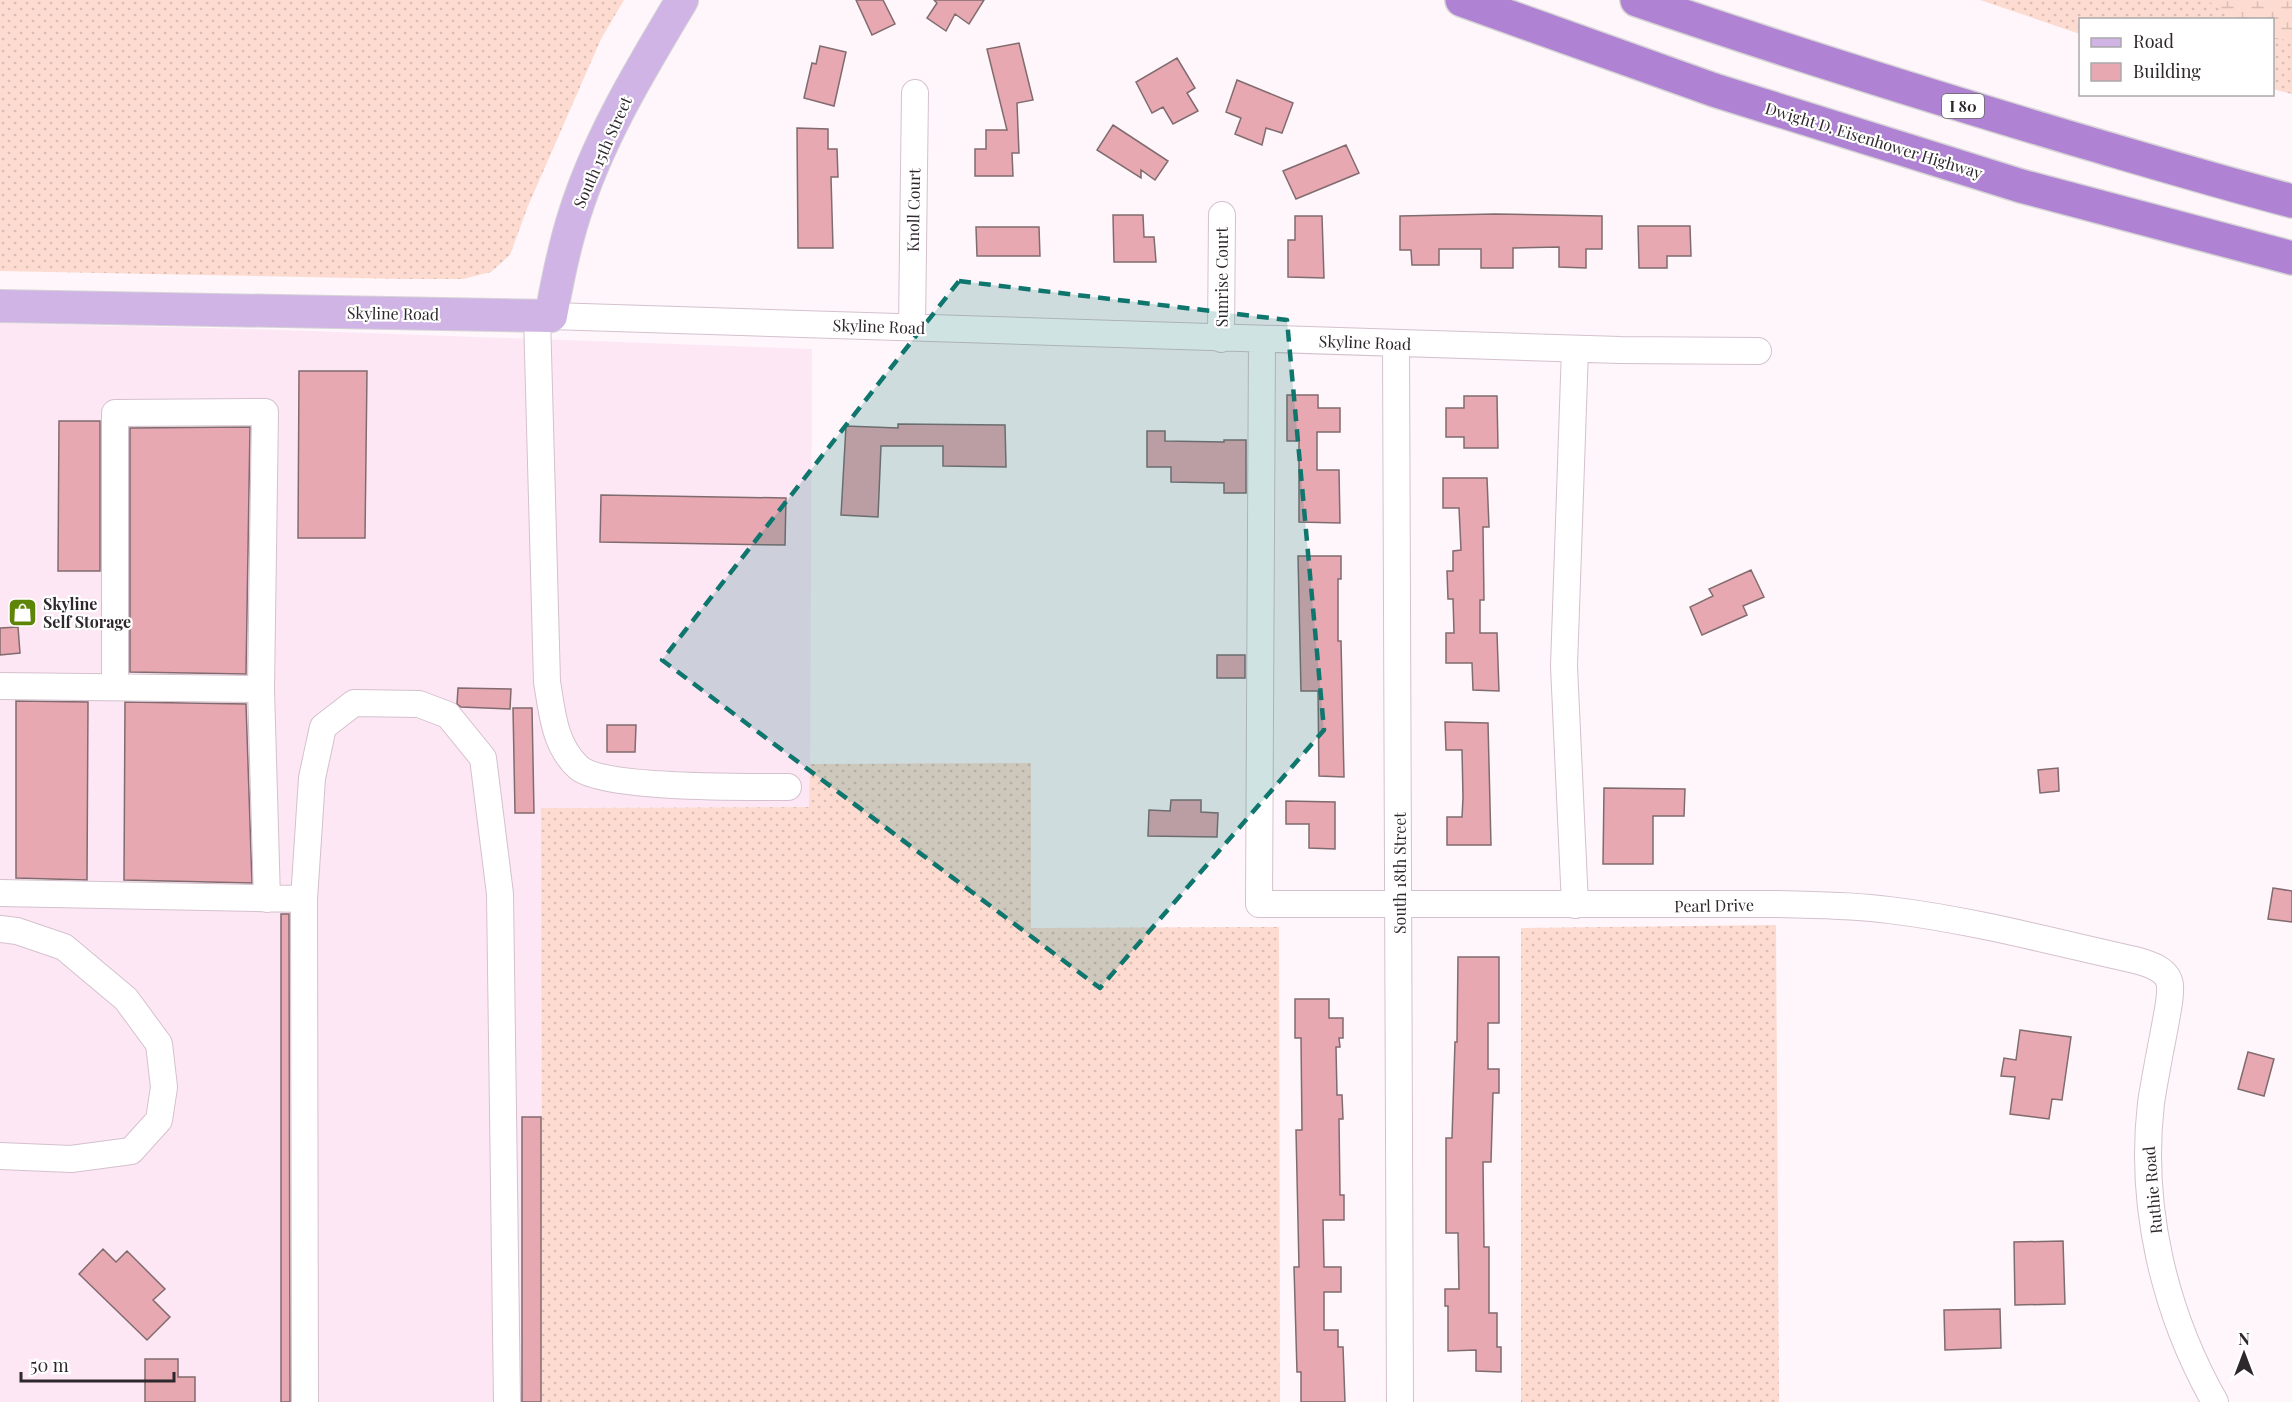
<svg xmlns="http://www.w3.org/2000/svg" width="2292" height="1402" font-family="'Playfair Display',serif">
<style>
.built{fill:#fde7f5}
.grass{fill:url(#grass-dots)}
.wetland{fill:url(#wetland-marsh)}
.building{fill:#e7a8b2;stroke:#806b6e;stroke-width:1.5}
.lines{fill:none;stroke-linecap:round;stroke-linejoin:round}
.minor-casing{stroke:#d4c1cd;stroke-width:28}
.major-casing{stroke:#d5d4d5;stroke-width:34}
.highway-casing{stroke:#d5d4d5;stroke-width:36}
.minor{stroke:#fff;stroke-width:26}
.major{stroke:#cfb4e5;stroke-width:32}
.highway{stroke:#af82d3;stroke-width:33}
.marked{fill:#0f766e;fill-opacity:0.2;stroke:#0f766e;stroke-width:4.5;stroke-dasharray:12 8;stroke-linejoin:round}
.labels{text-anchor:middle;dominant-baseline:central;stroke-width:4.5;stroke-linejoin:round;paint-order:stroke}
.shield{fill:#fff;stroke:#6d686b;stroke-width:1.5}
.shield-label{font-size:15px;font-weight:bold;fill:#2e272c}
.street-label{font-size:16px;fill:#2e272c;stroke:#fff}
.poi-label{font-size:16px;font-weight:bold;fill:#2e272c;stroke:#fff;text-anchor:start}
</style>
<defs>
<pattern id="grass-dots" width="8" height="8" patternUnits="userSpaceOnUse" patternTransform="scale(1.5)"><rect width="8" height="8" fill="#fddbd0"/><path d="M2 2h.1M6 6h.1" fill="none" stroke="#d9bcb3" stroke-width="1.8" stroke-linecap="round"/></pattern>
<pattern id="wetland-marsh" width="20" height="14" patternUnits="userSpaceOnUse" patternTransform="scale(1.5)"><rect width="20" height="14" fill="#fddbd0"/><path d="M1 5h8M5 5V1M11 12h8M15 12V8" fill="none" stroke="#d9bcb3"/></pattern>
</defs>
<rect width="100%" height="100%" fill="#fef6fb"/>
<!-- built -->
<path class="built" d="M 0,323 L 283,330 L 812,349 L 810,807 L 541,808 L 542,1402 L 0,1402 Z"/>
<!-- grass -->
<path class="grass" d="M 0,0 L 624,0 L 601,39 L 528,206 L 510,255 L 491,272 L 463,279 L 407,279 L 0,271 Z
M 1980,0 L 2292,0 L 2292,94 L 2273,89 L 2272,20 L 2080,20 L 2080,34 Z
M 1031,763 L 1031,928 L 1279,927 L 1280,1402 L 542,1402 L 541,808 L 809,807 L 810,764 Z
M 1776,925 L 1779,1402 L 1521,1402 L 1521,928 Z"/>
<!-- wetland -->
<path class="wetland" d="M 2207,0 L 2292,0 L 2292,40 L 2273,39 L 2272,20 L 2232,19 Z"/>
<!-- building -->
<path class="building" d="M 856,0 L 883,0 L 895,24 L 872,35 Z
M 934,0 L 984,0 L 969,24 L 955,14 L 946,31 L 927,18 L 937,3 Z
M 1019,43 L 1033,100 L 1017,103 L 1019,153 L 1012,153 L 1013,176 L 975,176 L 975,149 L 986,149 L 986,130 L 1007,130 L 987,49 Z
M 820,46 L 846,52 L 834,106 L 804,98 L 812,63 L 816,64 Z
M 1177,58 L 1195,88 L 1187,93 L 1198,111 L 1173,124 L 1163,107 L 1152,113 L 1136,82 Z
M 1237,80 L 1293,103 L 1282,133 L 1266,128 L 1262,145 L 1235,134 L 1241,118 L 1226,112 Z
M 1113,125 L 1168,161 L 1155,180 L 1141,170 L 1141,178 L 1097,150 Z
M 797,128 L 828,129 L 828,149 L 837,149 L 838,177 L 831,177 L 833,248 L 798,248 Z
M 1346,145 L 1359,173 L 1296,199 L 1283,171 Z
M 1495,214 L 1602,216 L 1602,249 L 1586,249 L 1586,268 L 1559,267 L 1559,247 L 1513,248 L 1513,268 L 1481,268 L 1481,249 L 1439,249 L 1439,265 L 1412,265 L 1411,250 L 1400,250 L 1400,216 Z
M 1113,215 L 1143,215 L 1144,237 L 1154,237 L 1156,262 L 1114,262 Z
M 1295,216 L 1322,216 L 1324,278 L 1288,277 L 1288,240 L 1295,240 Z
M 1638,226 L 1690,226 L 1691,256 L 1667,256 L 1667,268 L 1639,268 Z
M 976,227 L 1039,227 L 1040,256 L 977,256 Z
M 299,371 L 367,371 L 365,538 L 298,538 Z
M 1287,395 L 1318,395 L 1318,408 L 1340,408 L 1340,432 L 1317,432 L 1317,470 L 1339,470 L 1340,523 L 1299,522 L 1299,441 L 1287,441 Z
M 1464,396 L 1497,396 L 1498,448 L 1464,448 L 1464,437 L 1446,437 L 1446,408 L 1464,408 Z
M 59,421 L 100,421 L 100,571 L 58,571 Z
M 898,424 L 1005,425 L 1006,467 L 943,466 L 943,446 L 881,446 L 878,517 L 841,515 L 846,426 L 898,428 Z
M 250,427 L 246,674 L 130,672 L 130,428 Z
M 1147,431 L 1165,431 L 1165,441 L 1224,442 L 1224,440 L 1246,440 L 1246,493 L 1224,493 L 1224,483 L 1171,482 L 1171,467 L 1147,467 Z
M 1443,478 L 1487,478 L 1489,527 L 1483,527 L 1484,600 L 1480,600 L 1480,633 L 1497,633 L 1499,691 L 1473,690 L 1472,663 L 1446,663 L 1446,633 L 1454,633 L 1453,599 L 1448,599 L 1447,571 L 1453,571 L 1453,551 L 1461,550 L 1459,508 L 1443,508 Z
M 601,495 L 786,498 L 785,545 L 600,542 Z
M 1298,556 L 1341,556 L 1341,579 L 1338,579 L 1338,641 L 1341,641 L 1344,777 L 1319,776 L 1318,691 L 1301,691 Z
M 1751,570 L 1764,597 L 1743,606 L 1747,615 L 1702,635 L 1690,607 L 1713,596 L 1709,589 Z
M 18,627 L 20,653 L 0,655 L 0,628 Z
M 1217,655 L 1245,655 L 1245,678 L 1217,678 Z
M 458,688 L 511,689 L 510,709 L 461,707 L 457,704 Z
M 16,701 L 88,702 L 87,880 L 16,878 Z
M 125,702 L 246,704 L 252,883 L 124,880 Z
M 513,708 L 532,708 L 534,813 L 515,813 Z
M 1445,722 L 1488,723 L 1491,845 L 1447,845 L 1447,817 L 1462,817 L 1463,798 L 1462,750 L 1446,750 Z
M 607,725 L 636,725 L 635,752 L 607,752 Z
M 2058,768 L 2059,791 L 2040,793 L 2038,770 Z
M 1604,788 L 1685,789 L 1684,816 L 1653,816 L 1653,864 L 1603,864 Z
M 1171,800 L 1201,800 L 1201,812 L 1218,813 L 1217,837 L 1148,836 L 1149,810 L 1170,811 Z
M 1286,801 L 1335,802 L 1335,849 L 1309,848 L 1309,824 L 1286,824 Z
M 2273,888 L 2292,891 L 2292,922 L 2268,919 Z
M 281,914 L 289,914 L 290,1402 L 281,1402 Z
M 1458,957 L 1499,957 L 1499,1023 L 1488,1023 L 1488,1069 L 1499,1069 L 1499,1093 L 1493,1093 L 1491,1162 L 1483,1162 L 1484,1247 L 1489,1247 L 1489,1313 L 1497,1313 L 1497,1347 L 1501,1347 L 1501,1372 L 1476,1371 L 1476,1350 L 1448,1351 L 1448,1306 L 1445,1306 L 1445,1289 L 1459,1289 L 1458,1233 L 1446,1233 L 1446,1138 L 1452,1138 L 1455,1042 L 1457,1042 Z
M 1295,999 L 1329,999 L 1329,1018 L 1343,1018 L 1343,1038 L 1339,1038 L 1340,1047 L 1336,1047 L 1337,1095 L 1342,1095 L 1343,1119 L 1339,1119 L 1340,1195 L 1344,1195 L 1344,1220 L 1323,1220 L 1324,1267 L 1341,1267 L 1341,1292 L 1324,1292 L 1324,1330 L 1338,1330 L 1338,1347 L 1343,1347 L 1345,1402 L 1301,1402 L 1301,1372 L 1297,1372 L 1294,1267 L 1299,1267 L 1296,1130 L 1302,1130 L 1301,1038 L 1295,1038 Z
M 2020,1030 L 2071,1037 L 2062,1100 L 2052,1099 L 2049,1119 L 2010,1114 L 2015,1077 L 2001,1076 L 2004,1058 L 2016,1060 Z
M 2248,1052 L 2274,1059 L 2264,1096 L 2238,1089 Z
M 522,1117 L 541,1117 L 541,1402 L 522,1402 Z
M 2063,1241 L 2065,1304 L 2015,1305 L 2014,1242 Z
M 103,1249 L 116,1262 L 127,1251 L 165,1289 L 153,1300 L 170,1317 L 147,1340 L 79,1274 Z
M 2000,1309 L 2001,1348 L 1945,1350 L 1944,1310 Z
M 145,1359 L 178,1359 L 178,1377 L 195,1377 L 195,1402 L 145,1402 Z"/>
<g class="lines">
<defs>
<path id="minor" d="M 537,316 L 547,682 C 552,711 554,745 578,767 C 601,789 750,787 788,787
M 551,316 L 1620,350 L 1758,351
M 912,327 L 915,93
M 1221,339 L 1222,215
M 1262,340 L 1259,904 L 1779,904 C 1816,905 1853,905 1889,910 C 1972,920 2054,942 2135,960 C 2149,964 2168,969 2170,985 C 2171,999 2167,1013 2165,1026 C 2160,1052 2155,1077 2151,1103 C 2139,1206 2164,1312 2215,1402
M 1396,343 L 1400,1402
M 0,686 L 261,689
M 115,687 L 115,413 L 265,412 L 261,689 L 267,899
M 0,893 L 304,899
M 1575,905 L 1564,666 L 1575,349
M 0,929 L 17,931 L 64,947 L 126,999 L 159,1044 L 164,1087 L 159,1120 L 131,1151 L 71,1159 L 0,1156
M 305,1402 L 304,899 L 312,778 L 323,727 L 354,703 L 419,704 L 448,715 L 483,758 L 500,894 L 507,1402"/>
<path id="major" d="M 0,306 L 551,316 C 557,282 564,247 575,213 C 599,137 641,69 682,0"/>
<path id="highway" d="M 1462,0 L 1714,90 L 2021,186 L 2292,258
M 1637,0 C 1782,50 1927,95 2074,139 C 2146,160 2219,182 2292,201"/>
</defs>
<!-- minor casing -->
<use href="#minor" class="minor-casing"/>
<!-- major casing -->
<use href="#major" class="major-casing"/>
<!-- highway casing -->
<use href="#highway" class="highway-casing"/>
<!-- minor -->
<use href="#minor" class="minor"/>
<!-- major -->
<use href="#major" class="major"/>
<!-- highway -->
<use href="#highway" class="highway"/>
</g>
<!-- marked area -->
<path class="marked" d="M 959,281 L 1287,320 L 1324,730 L 1100,988 L 662,660 Z"/>
<!-- icons -->
<defs>
<symbol id="shop-square" viewBox="-11 -11 22 22"><rect x="-9" y="-9" width="18" height="18" rx="4" fill="#5f8508" stroke="#fff"/><path d="M-5-2.5h2.3a2.7 3.5 0 0 1 5.4 0H5L5.5 6h-11ZM-1.5-2.5h3a1.5 2.3 0 0 0-3 0Z" fill="#fff"/></symbol>
</defs>
<g fill-rule="evenodd">
<use href="#shop-square" x="6" y="596" width="33" height="33"/>
</g>
<g class="labels">
<!-- shield labels -->
<rect class="shield" x="1942" y="94" width="42" height="24" rx="4.5"/>
<g class="shield-label">
<text x="1963" y="106">I 80</text>
</g>
<!-- street labels -->
<g class="street-label">
<text transform="translate(1874 140) rotate(17)">Dwight D. Eisenhower Highway</text>
<text transform="translate(602 152) rotate(-66)">South 15th Street</text>
<text transform="translate(913 210) rotate(-89)">Knoll Court</text>
<text transform="translate(1221 277) rotate(-90)">Sunrise Court</text>
<text transform="translate(393 313) rotate(1)">Skyline Road</text>
<text transform="translate(879 326) rotate(2)">Skyline Road</text>
<text transform="translate(1365 342) rotate(2)">Skyline Road</text>
<text transform="translate(1399 873) rotate(-90)">South 18th Street</text>
<text transform="translate(1714 905) rotate(-1)">Pearl Drive</text>
<text transform="translate(2152 1190) rotate(-95)">Ruthie Road</text>
</g>
<!-- poi labels -->
<g class="poi-label">
<text x="43" y="603">Skyline<tspan x="43" dy="18">Self Storage</tspan></text>
</g>
</g>
<!-- legend -->
<rect x="2079" y="18" width="195" height="78" fill="#ffffff" stroke="#aba9ab" stroke-width="1.5"/>
<rect x="2091" y="38" width="30" height="9" fill="#cfb4e5" stroke="#aba9ab" stroke-width="1.5"/>
<text x="2133" y="48" font-size="18" fill="#2e272c">Road</text>
<rect x="2091" y="63" width="30" height="18" fill="#e7a8b2" stroke="#aba9ab" stroke-width="1.5"/>
<text x="2133" y="78" font-size="18" fill="#2e272c">Building</text>
<!-- north arrow -->
<g transform="translate(2244 1354)" stroke="#ffffff" stroke-width="4.5" paint-order="stroke">
<path d="M0-4.5L10 22L0 15L-10 22Z" fill="#2e272c"/>
<text y="-9" font-size="16" font-weight="bold" text-anchor="middle" fill="#2e272c">N</text>
</g>
<!-- scale -->
<path d="M21 1372v9h153v-9" fill="none" stroke="#2e272c" stroke-width="3"/>
<text x="30" y="1372" font-size="18" fill="#2e272c" stroke="#ffffff" stroke-width="4.5" paint-order="stroke">50 m</text>
</svg>
